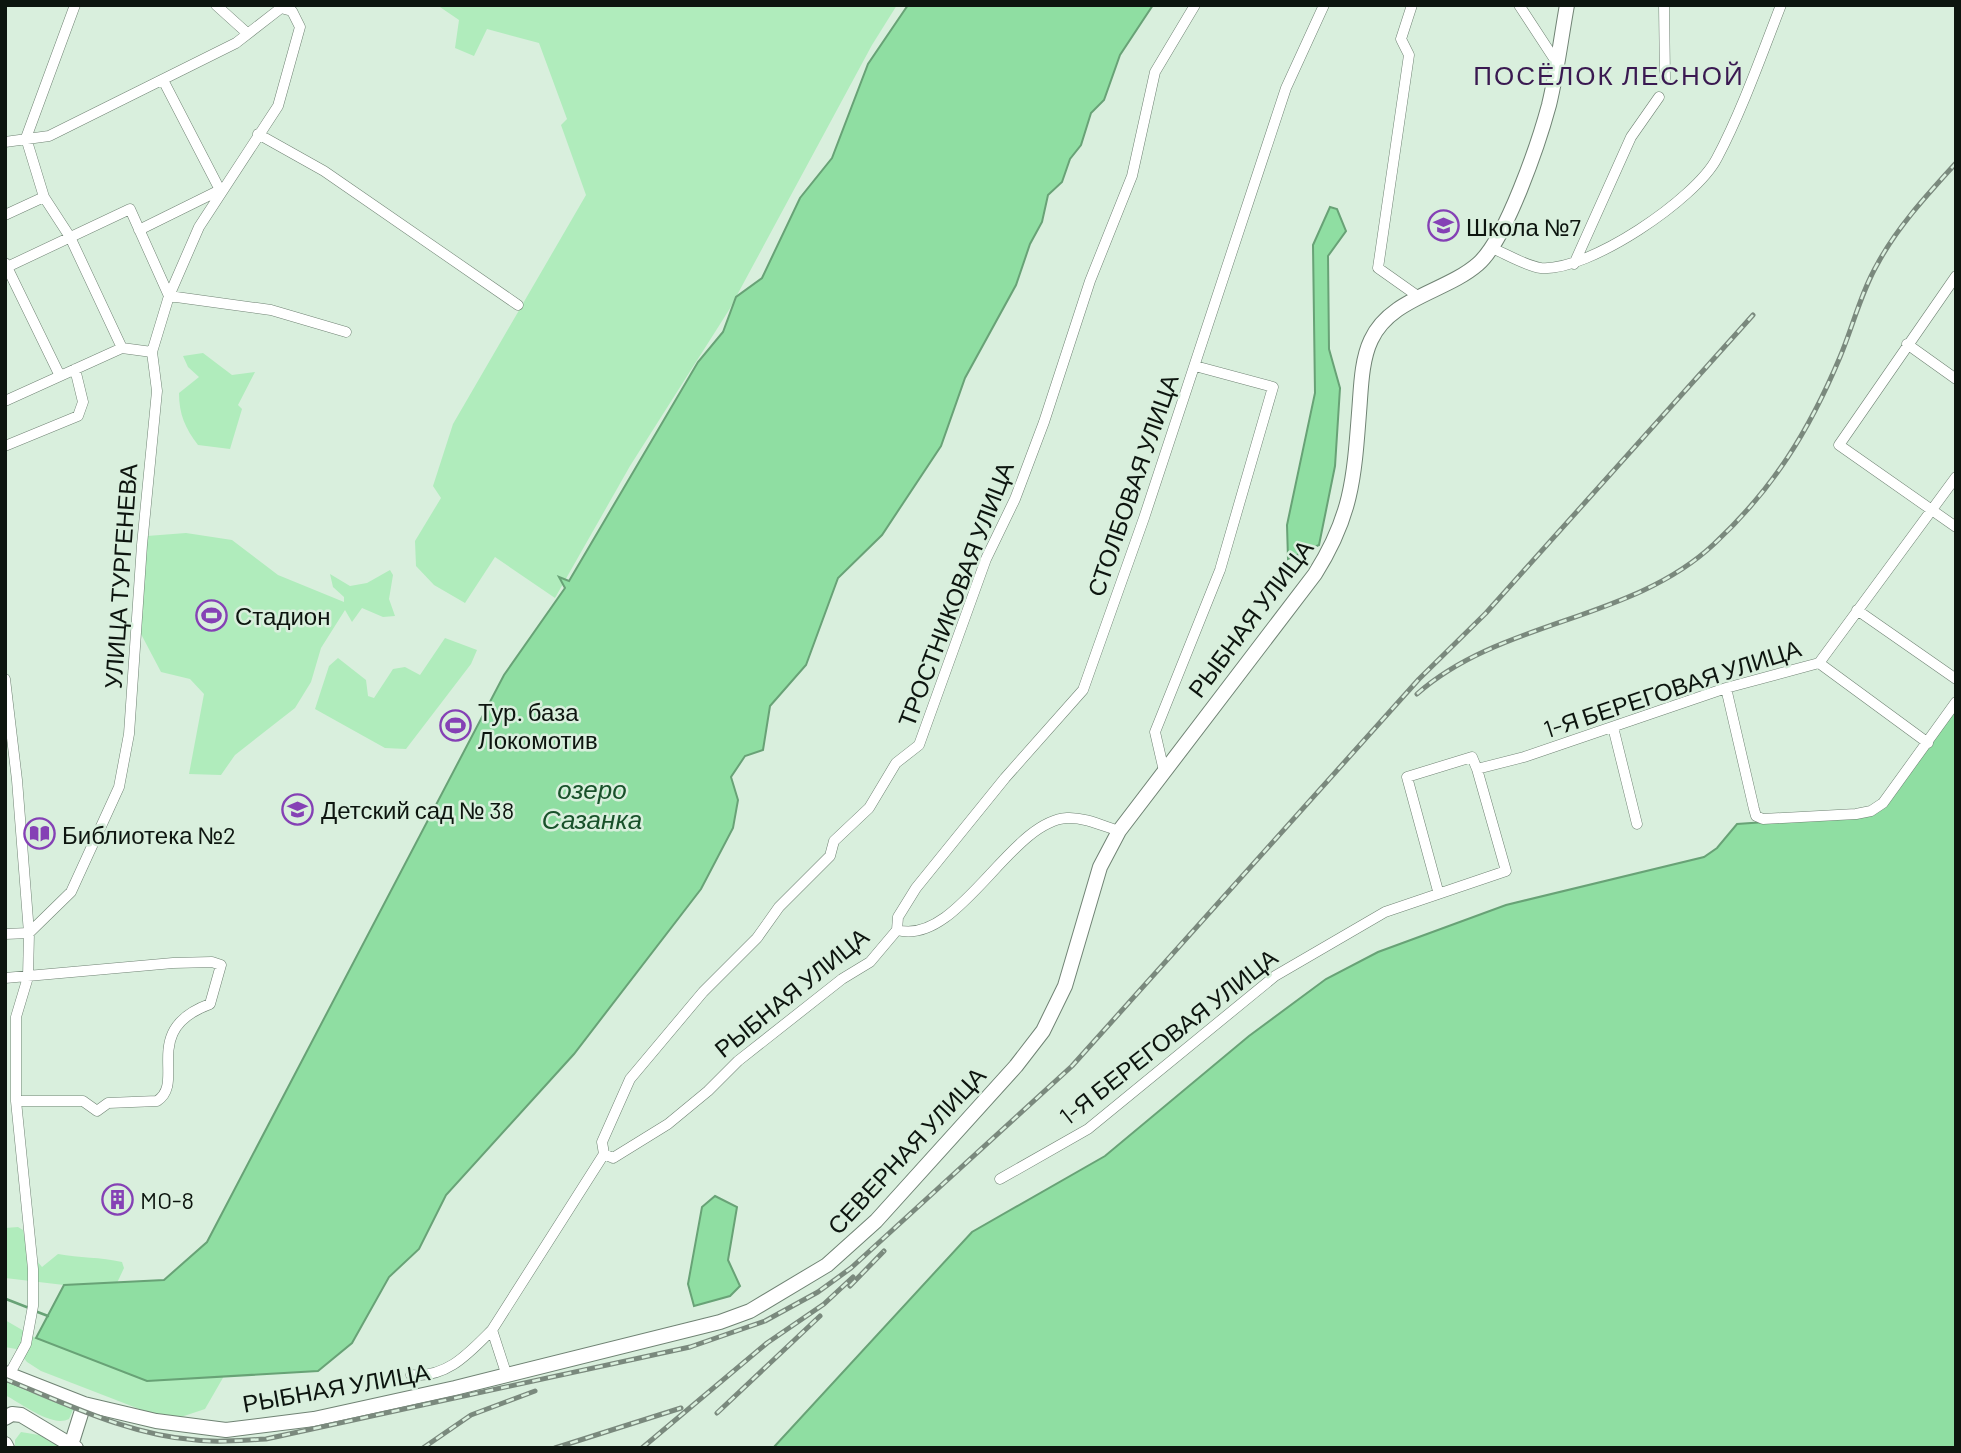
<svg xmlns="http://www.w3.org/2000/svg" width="1961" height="1453" font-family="Barlow,sans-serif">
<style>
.green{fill:#b0ecbc}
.water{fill:#8fdea2;stroke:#68a276;stroke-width:2}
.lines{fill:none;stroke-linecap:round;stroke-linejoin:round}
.stream{stroke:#68a276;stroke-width:2.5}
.street-casing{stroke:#708374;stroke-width:11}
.secondary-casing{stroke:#708374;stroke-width:16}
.street{stroke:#fff;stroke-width:10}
.secondary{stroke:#fff;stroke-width:14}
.rail-casing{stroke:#7a897d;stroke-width:5}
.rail{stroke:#d9efdd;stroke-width:2.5;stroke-dasharray:8;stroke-linecap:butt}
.labels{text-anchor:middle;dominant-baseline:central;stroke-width:5;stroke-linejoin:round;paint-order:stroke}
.poi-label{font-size:24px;fill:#0d150f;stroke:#d9efdd;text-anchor:start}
.street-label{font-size:24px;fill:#0d150f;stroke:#d9efdd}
.neighbourhood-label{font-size:26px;letter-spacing:2px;fill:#3a1951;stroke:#d9efdd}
.water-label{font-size:26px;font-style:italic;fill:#18512a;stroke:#d9efdd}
</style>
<rect width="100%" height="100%" fill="#d9efdd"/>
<!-- green -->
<path class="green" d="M 437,5 L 897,5 L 872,45 L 729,310 L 630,466 L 555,598 L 495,557 L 465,603 L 434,585 L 416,566 L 415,541 L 441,498 L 433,486 L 453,424 L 586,195 L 561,125 L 567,119 L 539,43 L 487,29 L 474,56 L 455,48 L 459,20 Z
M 203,353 L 232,375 L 255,372 L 238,405 L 242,409 L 230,449 L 198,445 C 185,428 179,414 179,393 L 199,377 L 188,367 L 183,356 Z
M 186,533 L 232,540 L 278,575 L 344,602 L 344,597 L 333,587 L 330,574 L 350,586 L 367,583 L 390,570 L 393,575 L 389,599 L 395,616 L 383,617 L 362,608 L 352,622 L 345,610 L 321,648 L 311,682 L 295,708 L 235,755 L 221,775 L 189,774 L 204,694 L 190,679 L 161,672 L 141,634 L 147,536 Z
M 445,638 L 477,650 L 471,664 L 406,749 L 385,748 L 315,709 L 329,666 L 338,658 L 366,680 L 368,696 L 374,698 L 393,669 L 405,667 L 420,675 Z
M 18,1227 L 23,1230 L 27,1249 L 42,1267 L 58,1254 C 79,1258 101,1257 122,1262 L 124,1268 L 117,1283 L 64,1285 L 5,1278 L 5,1228 Z
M 5,1320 L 36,1338 L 147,1381 L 224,1376 L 205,1409 L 181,1417 L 147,1412 L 41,1371 L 27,1362 L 16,1349 L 5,1347 Z
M 5,1377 L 75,1405 L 69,1419 C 52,1428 21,1403 5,1395 Z
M 21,1432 L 39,1435 L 61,1448 L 15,1448 L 15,1440 Z"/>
<!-- water -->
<path class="water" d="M 908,5 L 1153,5 L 1120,55 L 1104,100 L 1091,113 L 1081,145 L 1070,159 L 1062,182 L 1048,195 L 1042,222 L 1030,244 L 1016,285 L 965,378 L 941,446 L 882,535 L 838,578 L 806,665 L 770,706 L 763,750 L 745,756 L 731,777 L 738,800 L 733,828 L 701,889 L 574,1054 L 446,1195 L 419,1249 L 389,1277 L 352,1343 L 318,1371 L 147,1381 L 36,1338 L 64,1285 L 164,1280 L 207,1242 L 504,675 L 565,588 L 559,577 L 569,581 L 698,362 L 723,332 L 736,297 L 762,278 L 800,198 L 832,158 L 868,64 Z
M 1330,207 L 1337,209 L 1346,231 L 1328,256 L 1329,349 L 1340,388 L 1335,466 L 1319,545 L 1288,559 L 1287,525 L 1315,393 L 1313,245 Z
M 1956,709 L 1956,1448 L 773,1448 L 972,1232 L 1105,1156 L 1249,1036 L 1326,979 L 1378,952 L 1506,905 L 1704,857 L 1717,848 L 1737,824 L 1848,816 L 1889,801 Z
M 715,1196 L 737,1207 L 728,1260 L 740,1286 L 730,1296 L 694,1306 L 688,1284 L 702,1207 Z"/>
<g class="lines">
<!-- stream -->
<path class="stream" d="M 6,1299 L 29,1308
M 35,1311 L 48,1316"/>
<defs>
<path id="street" d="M 75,5 L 26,138 L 44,197 L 70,237 L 122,348
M 216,5 L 247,33
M 1412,5 L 1401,39 L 1409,55 L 1378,268 L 1419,297
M 1519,5 L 1557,63
M 1664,5 L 1665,79
M 258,134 L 324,171 L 518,305
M 5,142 L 49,136 L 236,43 L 281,8 L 292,11 L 300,27 L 278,106 L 199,227 L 169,296 L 152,352
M 5,215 L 44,197
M 139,230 L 220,190 L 163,80
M 1492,248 C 1506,254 1526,266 1541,268 C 1588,272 1696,199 1717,158 C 1741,113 1762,54 1781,5
M 5,263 L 60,376
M 1574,264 L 1631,137 L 1659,97
M 5,268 L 130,209 L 169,296 L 271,310 L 346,332
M 1956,276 L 1839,445 L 1956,527
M 1907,344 L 1956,379
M 5,401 L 122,348 L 152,352 L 157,391 L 142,545 L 129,734 L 119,787 L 71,892 L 29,933 L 28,977 L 16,1017 L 16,1101 L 33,1269 L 33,1306 L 26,1344 L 9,1375
M 5,446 L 78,416 L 83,402 L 75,369
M 1857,610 L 1956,679
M 1819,663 L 1928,743
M 5,679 L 17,780 L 29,933 L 5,934
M 1726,688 L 1754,809 L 1756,816 L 1763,819 L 1856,814 L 1871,811 L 1883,803 L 1956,702
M 1613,727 L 1637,824
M 1164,771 L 1155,732 L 1220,570 L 1273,387 L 1195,366
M 1438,891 L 1407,777 L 1472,757 L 1477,769 L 1524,757 L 1726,688 L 1819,663 L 1956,477
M 897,930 L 898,917 L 916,888 L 1005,778 L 1083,690 L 1144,518 L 1286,88 L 1324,5
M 5,978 L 173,963 L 212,962 L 221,965 L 210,1004 C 139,1030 187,1082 157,1101 L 108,1103 L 97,1111 L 83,1101 L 16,1101
M 604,1154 L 602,1142 L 630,1079 L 703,992 L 757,938 L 779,907 L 830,856 L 834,841 L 869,808 L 896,763 L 919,745 L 986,559 L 1015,499 L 1044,422 L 1090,281 L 1132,176 L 1155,72 L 1195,5
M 1000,1179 L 1088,1129 L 1275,976 L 1385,912 L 1506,871 L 1477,769
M 411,1375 C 447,1378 468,1354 492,1330
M 507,1376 L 492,1330 L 604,1154 L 613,1158 L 668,1124 L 708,1091 L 738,1061 L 842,979 L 870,962 L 897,930 C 958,947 1010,821 1067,818 C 1084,817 1103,826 1119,831"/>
<path id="secondary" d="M 5,1373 L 84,1404 L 156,1421 L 226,1430 L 314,1419 L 455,1388 L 720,1322 L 750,1311 L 827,1265 L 876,1221 L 1016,1066 L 1043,1031 L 1065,986 L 1100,867 L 1119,831 L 1315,574 C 1351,517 1354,480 1359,413 C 1361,390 1361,361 1371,340 C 1390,298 1446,292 1478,264 C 1506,240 1539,142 1549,105 C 1557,72 1561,38 1567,5
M 5,1418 L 12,1414 L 21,1415 L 76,1448
M 72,1442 L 84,1404
M 5,1444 L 7,1448"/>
</defs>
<!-- street casing -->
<use href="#street" class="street-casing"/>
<!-- secondary casing -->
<use href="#secondary" class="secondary-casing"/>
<!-- street -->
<use href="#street" class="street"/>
<!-- secondary -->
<use href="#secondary" class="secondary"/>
<defs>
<path id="rail" d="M 1417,694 C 1502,619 1631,622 1714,544 C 1773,489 1809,431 1840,357 C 1853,326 1861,292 1878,263 C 1898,226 1928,194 1956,163
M 850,1286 L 884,1251
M 5,1379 C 67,1404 129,1435 196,1440 C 219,1443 243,1440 266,1439 L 690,1347 L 765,1321 L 818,1292 L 851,1268 L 1072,1066 L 1419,679 L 1486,613 L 1753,315
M 717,1413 L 820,1316
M 423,1448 L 471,1415 L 535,1391
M 555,1448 L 681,1408
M 642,1448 L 767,1343 L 824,1304 L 853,1277"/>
</defs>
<!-- rail casing -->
<use href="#rail" class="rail-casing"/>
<!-- rail -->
<use href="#rail" class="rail"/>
</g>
<!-- icons -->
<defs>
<symbol id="school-ring" viewBox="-11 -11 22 22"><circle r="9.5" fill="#d9efdd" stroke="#8541b5" stroke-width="1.5"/><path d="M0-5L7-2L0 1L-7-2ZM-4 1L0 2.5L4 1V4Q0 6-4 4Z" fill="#8541b5"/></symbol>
<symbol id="stadium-ring" viewBox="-11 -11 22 22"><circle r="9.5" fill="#d9efdd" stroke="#8541b5" stroke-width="1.5"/><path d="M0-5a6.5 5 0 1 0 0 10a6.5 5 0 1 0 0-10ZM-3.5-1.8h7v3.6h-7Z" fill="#8541b5"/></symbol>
<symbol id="library-ring" viewBox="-11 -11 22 22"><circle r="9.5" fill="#d9efdd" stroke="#8541b5" stroke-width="1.5"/><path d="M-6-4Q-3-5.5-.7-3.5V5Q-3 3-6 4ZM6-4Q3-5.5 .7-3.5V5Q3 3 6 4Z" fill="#8541b5"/></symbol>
<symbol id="building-ring" viewBox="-11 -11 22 22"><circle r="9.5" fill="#d9efdd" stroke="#8541b5" stroke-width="1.5"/><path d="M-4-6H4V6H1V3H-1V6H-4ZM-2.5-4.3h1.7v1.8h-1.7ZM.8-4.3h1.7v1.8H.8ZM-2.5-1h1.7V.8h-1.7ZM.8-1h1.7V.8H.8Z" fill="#8541b5"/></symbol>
</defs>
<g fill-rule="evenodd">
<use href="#school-ring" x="1426" y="208" width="35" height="35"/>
<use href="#stadium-ring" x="194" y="598" width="35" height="35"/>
<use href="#stadium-ring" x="438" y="708" width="35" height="35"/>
<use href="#school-ring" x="280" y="792" width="35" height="35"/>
<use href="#library-ring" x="22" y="816" width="35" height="35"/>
<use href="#building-ring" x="100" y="1182" width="35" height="35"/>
</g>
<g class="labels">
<!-- poi labels -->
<g class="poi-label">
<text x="1466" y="226">Школа №7</text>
<text x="235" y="615">Стадион</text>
<text x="478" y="711">Тур. база<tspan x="478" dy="28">Локомотив</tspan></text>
<text x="321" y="809">Детский сад № 38</text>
<text x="62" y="834">Библиотека №2</text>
<text x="140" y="1199">MO-8</text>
</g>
<!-- street labels -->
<g class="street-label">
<text transform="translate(1132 485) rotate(-71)">СТОЛБОВАЯ УЛИЦА</text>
<text transform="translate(120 576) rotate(-86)">УЛИЦА ТУРГЕНЕВА</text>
<text transform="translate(955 594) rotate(-69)">ТРОСТНИКОВАЯ УЛИЦА</text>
<text transform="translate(1250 618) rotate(-53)">РЫБНАЯ УЛИЦА</text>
<text transform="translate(1672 688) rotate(-18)">1-Я БЕРЕГОВАЯ УЛИЦА</text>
<text transform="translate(791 992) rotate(-39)">РЫБНАЯ УЛИЦА</text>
<text transform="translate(1168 1036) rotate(-38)">1-Я БЕРЕГОВАЯ УЛИЦА</text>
<text transform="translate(906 1150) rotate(-47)">СЕВЕРНАЯ УЛИЦА</text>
<text transform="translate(336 1387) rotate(-10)">РЫБНАЯ УЛИЦА</text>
</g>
<!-- neighbourhood labels -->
<g class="neighbourhood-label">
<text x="1609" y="74">ПОСЁЛОК ЛЕСНОЙ</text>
</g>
<!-- water labels -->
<g class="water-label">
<text x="592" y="788">озеро<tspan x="592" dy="30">Сазанка</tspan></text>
</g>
</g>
<!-- border -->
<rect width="1961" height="1453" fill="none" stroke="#0d150f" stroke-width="14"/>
</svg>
